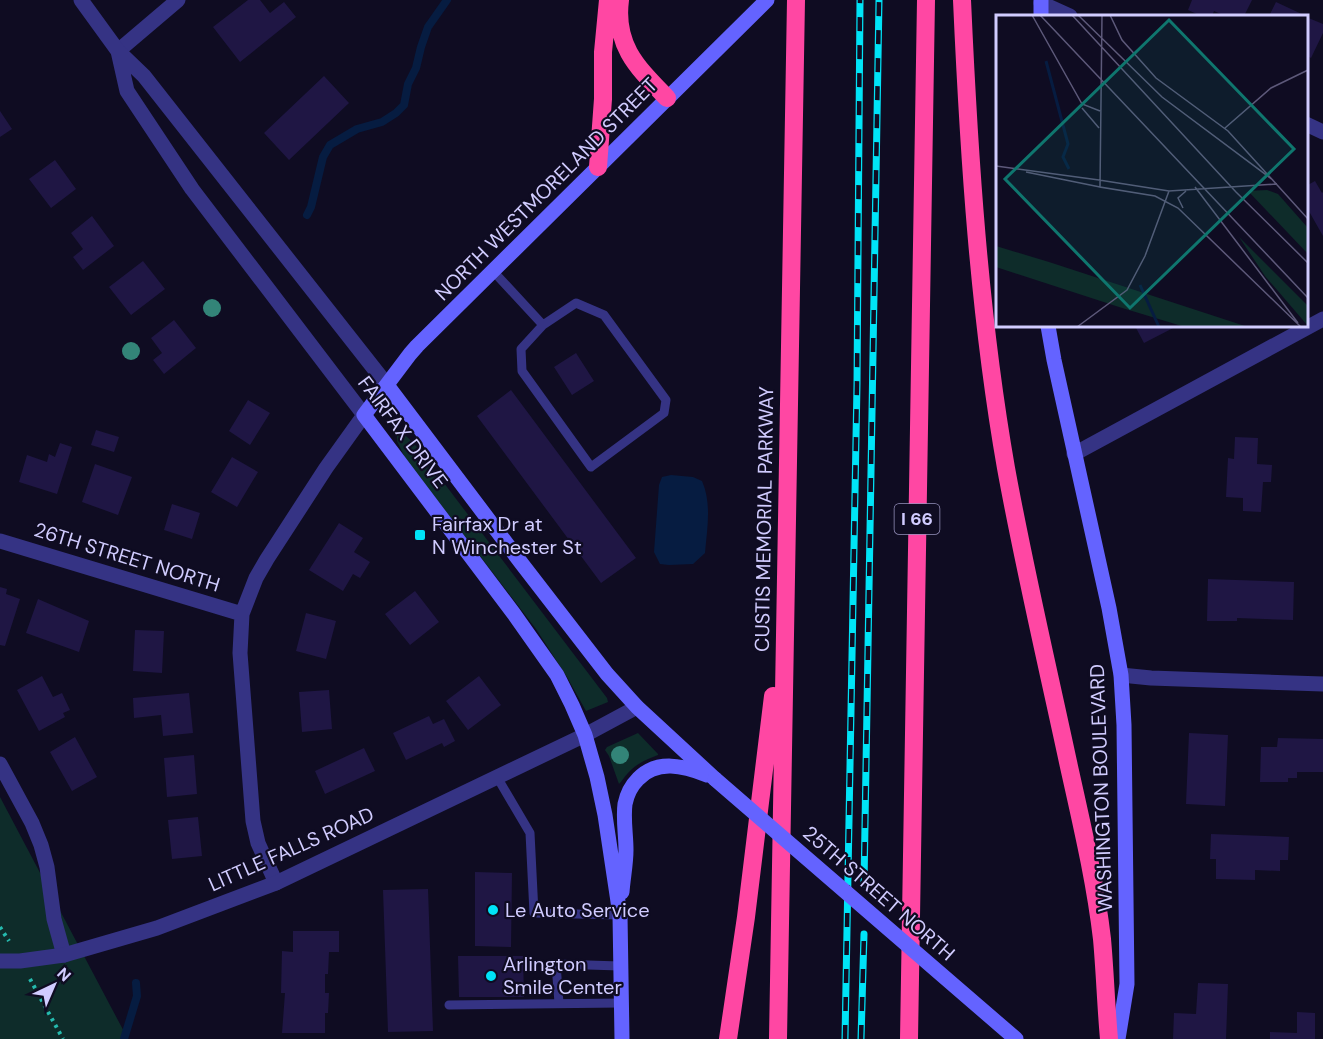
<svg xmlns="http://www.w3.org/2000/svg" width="1323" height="1039" font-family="'DM Sans',sans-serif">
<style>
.green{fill:#0e2c2a}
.water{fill:#061c41}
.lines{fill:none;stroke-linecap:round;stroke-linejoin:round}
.stream{stroke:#061c41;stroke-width:8}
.building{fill:#1f1644}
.path{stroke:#25baae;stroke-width:4;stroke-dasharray:3 4.5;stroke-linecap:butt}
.service{stroke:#353384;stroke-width:9}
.minor{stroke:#353384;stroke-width:15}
.tertiary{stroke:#353384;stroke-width:15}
.secondary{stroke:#6463ff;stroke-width:15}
.motorway{stroke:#ff47a3;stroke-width:18}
.rail-casing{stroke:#00e3f7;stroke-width:7}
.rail{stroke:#0f0c22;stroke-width:4.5;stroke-dasharray:14;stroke-linecap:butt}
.secondary-bridge{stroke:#6463ff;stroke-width:15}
.tree{fill:#338478}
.poi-dot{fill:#00e3f7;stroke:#0f0c22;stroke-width:2}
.labels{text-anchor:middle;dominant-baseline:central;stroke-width:4.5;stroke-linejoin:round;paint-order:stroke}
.shield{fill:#0f0c22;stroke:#9792bd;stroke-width:1.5}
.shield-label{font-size:18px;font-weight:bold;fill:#d1ccff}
.street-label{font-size:20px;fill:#d1ccff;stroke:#0f0c22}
.poi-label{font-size:20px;fill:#d1ccff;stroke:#0f0c22;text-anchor:start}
.inset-river{fill:none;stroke:#061c41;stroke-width:3}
.inset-road{fill:none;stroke:#5d597a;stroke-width:1.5}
.view{fill:#0f766e;fill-opacity:0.15;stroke:#0f766e;stroke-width:3}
.inset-edge{fill:none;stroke:#d1ccff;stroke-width:3}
</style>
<rect width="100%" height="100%" fill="#0f0c22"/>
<!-- green -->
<path class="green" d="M 399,433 C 406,434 411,441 416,446 L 607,698 L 608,702 L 586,711 L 567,677 L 536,629 L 405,458 L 397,441 L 397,435 Z
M 638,733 L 658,754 L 658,755 C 647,759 636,764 628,773 C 625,776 622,781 619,784 L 609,756 L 605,750 L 607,747 Z
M 0,797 L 112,1009 L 128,1039 L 0,1039 Z"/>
<!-- water -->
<path class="water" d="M 671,475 L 693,477 L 702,481 C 712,504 707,529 705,553 L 693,564 L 669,565 L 660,564 L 654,552 L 659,485 L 662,477 Z"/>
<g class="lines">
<!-- stream -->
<path class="stream" d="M 307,215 L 311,207 L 323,157 L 330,145 L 357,129 L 382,122 L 396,113 L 404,105 L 408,84 L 416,68 L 421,47 L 428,27 L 447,0
M 124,1039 L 137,996 L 136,983"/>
</g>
<!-- building -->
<path class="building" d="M 248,0 L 260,0 L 270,13 L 284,2 L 296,17 L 240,62 L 213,27 Z
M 1192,0 L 1252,0 L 1244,16 L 1225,16 L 1214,11 L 1212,16 L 1201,16 L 1188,10 Z
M 1276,2 L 1306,16 L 1269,16 Z
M 1306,17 L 1323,24 L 1323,33 L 1311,58 L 1306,55 Z
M 324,76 L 349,103 L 289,160 L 264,133 Z
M 0,111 L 12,129 L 0,137 Z
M 55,160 L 76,189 L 51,208 L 29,179 Z
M 1315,181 L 1322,193 L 1323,192 L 1323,236 L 1306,206 L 1306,186 Z
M 92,216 L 114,246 L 83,270 L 73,257 L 83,249 L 71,233 Z
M 143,261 L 165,289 L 131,315 L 109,287 Z
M 174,320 L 196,348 L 164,374 L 153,360 L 162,353 L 151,338 Z
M 1135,326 L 1177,326 L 1144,343 Z
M 576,353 L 594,381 L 572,395 L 554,367 Z
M 511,390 L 636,558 L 601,583 L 477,416 Z
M 248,400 L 270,413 L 250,445 L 229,431 Z
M 96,430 L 119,437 L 114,452 L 91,445 Z
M 1235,437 L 1258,438 L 1257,464 L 1272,465 L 1271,482 L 1263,482 L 1261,512 L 1243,511 L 1243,498 L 1226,497 L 1228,458 L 1234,459 Z
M 60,443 L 72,447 L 57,494 L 19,482 L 27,455 L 47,462 L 49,454 L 55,457 Z
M 232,457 L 258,472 L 237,507 L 211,492 Z
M 95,464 L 132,477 L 118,515 L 82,502 Z
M 172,504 L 200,513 L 192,539 L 164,530 Z
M 339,523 L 363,538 L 354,552 L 370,562 L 360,578 L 353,574 L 343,591 L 309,570 Z
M 1208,579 L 1294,582 L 1293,620 L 1237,618 L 1237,621 L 1207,621 Z
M 0,587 L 7,589 L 6,594 L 20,599 L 5,646 L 0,645 Z
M 415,591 L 439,622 L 410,645 L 385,614 Z
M 38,599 L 89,621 L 79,652 L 26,633 Z
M 306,613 L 336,621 L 326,659 L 296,651 Z
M 135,630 L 164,631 L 162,673 L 133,671 Z
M 42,676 L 53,697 L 62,693 L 70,710 L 63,713 L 65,717 L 39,731 L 17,690 Z
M 479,676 L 501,705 L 468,730 L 446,701 Z
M 329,690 L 332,729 L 302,732 L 299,692 Z
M 189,693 L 193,733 L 163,736 L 161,715 L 134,718 L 133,698 Z
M 429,716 L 433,724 L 444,719 L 455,741 L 444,747 L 442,743 L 406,760 L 393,733 Z
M 1189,733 L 1228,735 L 1225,806 L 1186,804 Z
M 75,737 L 97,777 L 72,791 L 50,752 Z
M 1278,738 L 1323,739 L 1323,772 L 1297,772 L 1297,778 L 1288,778 L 1288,782 L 1260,782 L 1261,747 L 1277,747 Z
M 364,748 L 375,771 L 325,794 L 315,771 Z
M 194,755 L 197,794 L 167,797 L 164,758 Z
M 198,817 L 202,856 L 172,859 L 168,820 Z
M 1211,834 L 1289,837 L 1288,860 L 1280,860 L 1280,871 L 1255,870 L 1255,880 L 1216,879 L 1216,859 L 1210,859 Z
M 475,872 L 512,873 L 511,947 L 475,946 Z
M 428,889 L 433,1031 L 388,1032 L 383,890 Z
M 293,931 L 339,931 L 339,952 L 329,952 L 328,974 L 325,974 L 325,993 L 329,993 L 328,1013 L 325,1013 L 325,1033 L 282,1033 L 285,993 L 281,993 L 282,951 L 293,952 Z
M 458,956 L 523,956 L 524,997 L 459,997 Z
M 1198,983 L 1228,984 L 1226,1039 L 1173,1039 L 1174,1013 L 1196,1014 Z
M 1297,1012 L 1315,1013 L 1315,1039 L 1270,1039 L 1270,1032 L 1297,1033 Z"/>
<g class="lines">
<!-- path -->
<path class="path" d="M 0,927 L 9,941
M 30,979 L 63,1039"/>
<!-- service -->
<path class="service" d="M 493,271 L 543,325 L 521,349 L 522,371 L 591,467 L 664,413 L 666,400 L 604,315 L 576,303 L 543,325
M 497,777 L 530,833 L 534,913 L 620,915
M 559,1003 L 556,964 L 620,966
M 449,1005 L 621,1003"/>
<!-- minor -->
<path class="minor" d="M 1041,3 L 1070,16
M 118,51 L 178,0
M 1306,124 L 1323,132
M 1074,454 L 1323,319
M 0,541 L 242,614
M 0,764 L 32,823 L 41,845 L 47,867 L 54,919 L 64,955
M 276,883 L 258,843 L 253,821 L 240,653 L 242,614 L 256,578 L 267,559 L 326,468 L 364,415"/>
<!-- tertiary -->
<path class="tertiary" d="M 81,0 L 118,51 L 144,76 L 387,385
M 118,51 L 127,91 L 192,189 L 364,415
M 1121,675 L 1151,678 L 1323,684
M 0,961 L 20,961 L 64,955 L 157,928 L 276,883 L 585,735 L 637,707"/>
<!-- secondary -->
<path class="secondary" d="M 1041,16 L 1041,0
M 1048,326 L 1054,360 L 1109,608 L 1121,675 L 1124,725 L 1127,984 L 1118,1039
M 387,385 L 522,564 L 607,674 L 637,707 L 715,779
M 622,892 C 623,878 626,864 626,850 C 626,835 623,819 625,804 C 627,794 631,786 638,779 C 657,759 684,766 707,775
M 622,1039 L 620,915 L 605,815 L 597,777 L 585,735 L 572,705 L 557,675 L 514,614 L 364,415 L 410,354 L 417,346 L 767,0"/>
<!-- motorway -->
<path class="motorway" d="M 620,0 C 614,46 638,68 667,98
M 962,0 C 969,156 979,314 1006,468 C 1024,567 1047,664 1068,762 C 1081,821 1095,879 1102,939 C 1105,972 1106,1006 1109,1039
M 598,167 L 603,99 L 603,52 L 608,0
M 728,1039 L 746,917 L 773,696
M 778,1039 L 796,0
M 909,1039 L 926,0"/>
<defs>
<path id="rail" d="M 864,884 L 879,0
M 845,1039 L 857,384 L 860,0
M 861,1039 L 864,934"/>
</defs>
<!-- rail casing -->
<use href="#rail" class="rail-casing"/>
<!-- rail -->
<use href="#rail" class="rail"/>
<!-- secondary-bridge -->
<path class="secondary-bridge" d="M 715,779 L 1016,1039"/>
</g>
<!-- trees -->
<g class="tree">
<circle cx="212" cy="308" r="9"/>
<circle cx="131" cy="351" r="9"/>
<circle cx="620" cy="755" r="9"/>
</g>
<!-- markers -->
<g class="poi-dot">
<rect x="414" y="529" width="12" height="12" rx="3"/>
<circle cx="493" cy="910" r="6"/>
<circle cx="491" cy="976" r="6"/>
</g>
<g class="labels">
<!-- shield labels -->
<rect class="shield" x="894.5" y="504" width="45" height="30" rx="4.5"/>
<g class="shield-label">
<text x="917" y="519">I 66</text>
</g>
<!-- street labels -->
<g class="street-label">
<text transform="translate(546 189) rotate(-45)">NORTH WESTMORELAND STREET</text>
<text transform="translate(403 432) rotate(53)">FAIRFAX DRIVE</text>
<text transform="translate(764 519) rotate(-89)">CUSTIS MEMORIAL PARKWAY</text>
<text transform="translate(127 557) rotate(17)">26TH STREET NORTH</text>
<text transform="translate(1101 788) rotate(-92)">WASHINGTON BOULEVARD</text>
<text transform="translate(291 849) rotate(-24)">LITTLE FALLS ROAD</text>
<text transform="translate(879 893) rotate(41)">25TH STREET NORTH</text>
</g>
<!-- poi labels -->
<g class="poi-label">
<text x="432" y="524">Fairfax Dr at<tspan x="432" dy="23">N Winchester St</tspan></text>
<text x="505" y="910">Le Auto Service</text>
<text x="503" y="964">Arlington<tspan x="503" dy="23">Smile Center</tspan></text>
</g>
</g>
<!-- overview -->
<g transform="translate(996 15)">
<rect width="312" height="312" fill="#0f0c22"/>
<path d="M 271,175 L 282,179 L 312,213 L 312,239 L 252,176 ZM 243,222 L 312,291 L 312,311 L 269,261 ZM 0,231 L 53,247 L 252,312 L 189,312 L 123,292 L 0,252 Z" fill="#0e2c2a"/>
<path class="inset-river" d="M 50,46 L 72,129 L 67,142 L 73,154M 144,270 L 163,312"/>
<path class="inset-road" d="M 36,0 L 86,89 L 104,96M 44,0 L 312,283M 76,0 L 240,177 L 312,248M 82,0 L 166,82 L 277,165M 106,0 L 104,172 L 159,181 L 182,193 L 305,312M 114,0 L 126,25 L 160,63 L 232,116 L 312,204M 86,93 L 103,113M 229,113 L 275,73 L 312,55M 0,151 L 103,165M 30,157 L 104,172M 103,165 L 173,176 L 281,169M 199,172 L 302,308M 187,193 L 182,183 L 190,176M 81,312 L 131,275 L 149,241 L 173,176"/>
<path class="view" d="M 173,5 L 298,134 L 134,293 L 9,164 Z"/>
<rect width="312" height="312" class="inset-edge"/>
</g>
<!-- north arrow -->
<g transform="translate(54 985) rotate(44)" stroke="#0f0c22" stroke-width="4.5" paint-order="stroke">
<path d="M0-4.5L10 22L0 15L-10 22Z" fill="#d1ccff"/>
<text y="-9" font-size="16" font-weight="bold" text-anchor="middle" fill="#d1ccff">N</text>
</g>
</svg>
